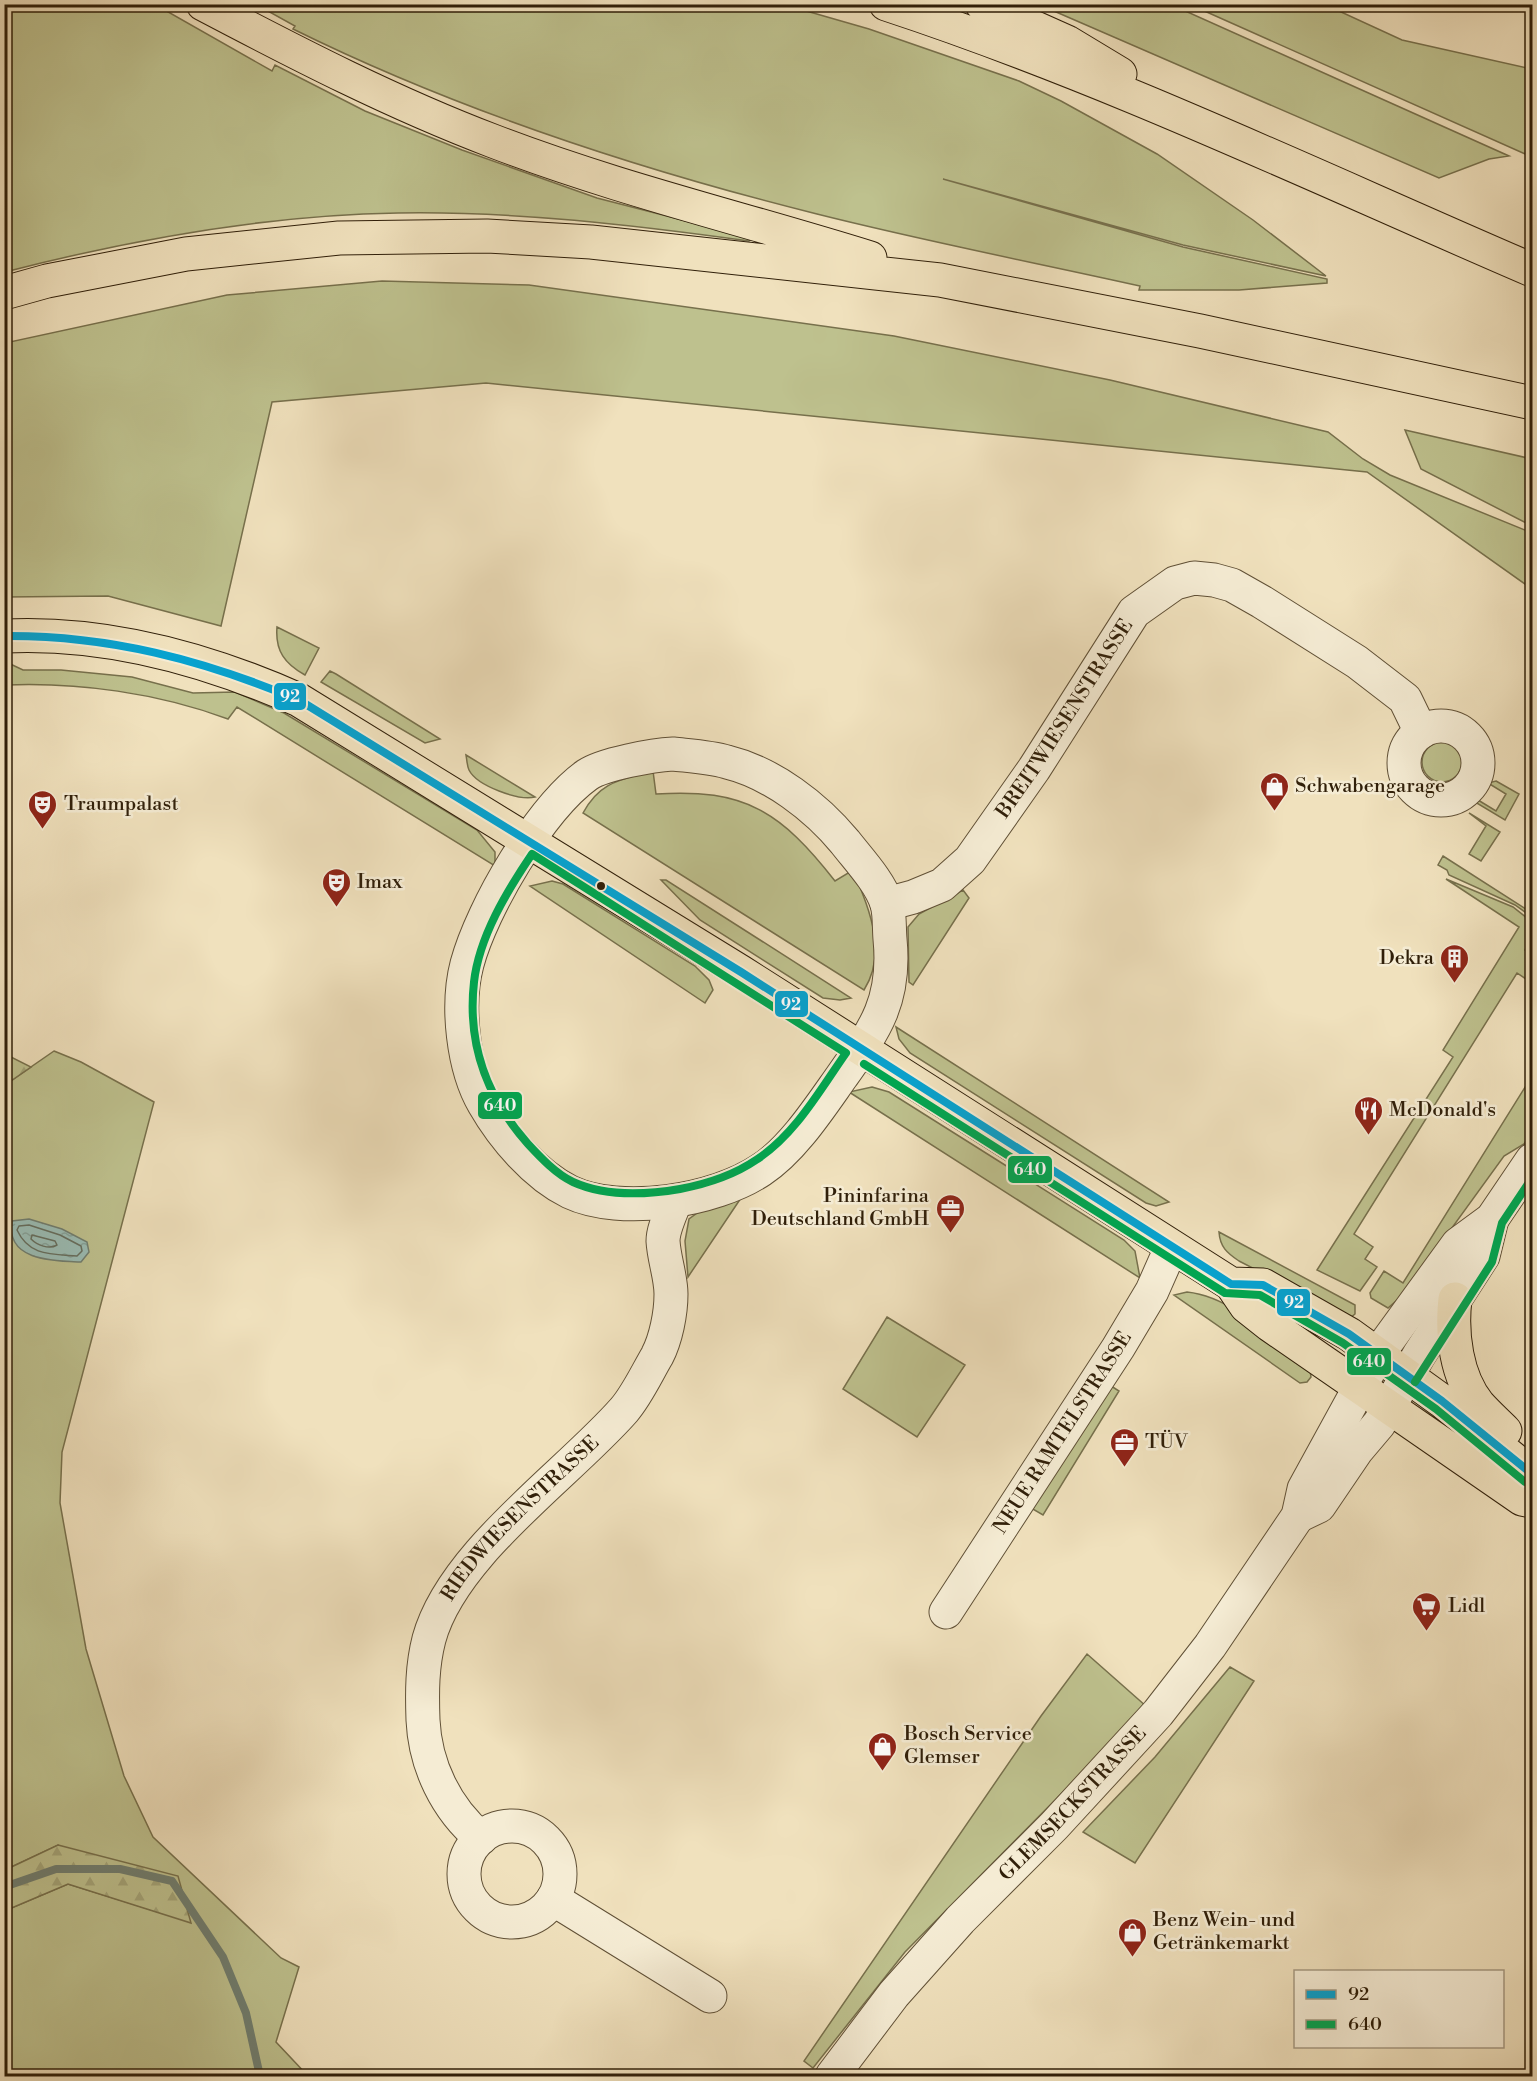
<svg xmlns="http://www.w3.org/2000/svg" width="1537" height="2081" font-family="'Libre Bodoni',serif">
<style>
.grass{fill:#bec18e;stroke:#77704c;stroke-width:1.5}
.forest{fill:url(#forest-firs);stroke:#77704c;stroke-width:1.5}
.water{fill:url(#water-ripples);stroke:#707e70;stroke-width:1.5}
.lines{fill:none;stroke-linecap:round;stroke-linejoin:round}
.shore{stroke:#656e5f;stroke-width:1.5}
.stream{stroke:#707e70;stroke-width:8}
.minor-casing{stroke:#605036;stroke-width:35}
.major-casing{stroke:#301f09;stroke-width:35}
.highway-casing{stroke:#301f09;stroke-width:35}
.minor{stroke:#f5ecd4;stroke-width:33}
.major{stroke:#f0e1bd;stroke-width:33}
.highway{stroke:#f0e1bd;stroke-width:33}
.bus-1-casing{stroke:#f5ecd4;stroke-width:12}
.bus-2-casing{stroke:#f5ecd4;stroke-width:12}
.bus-1{stroke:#07a2cf;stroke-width:8}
.bus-2{stroke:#00a651;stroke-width:8}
.bus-dot{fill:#301f09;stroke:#f5ecd4;stroke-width:2}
.labels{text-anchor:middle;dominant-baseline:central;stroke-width:5;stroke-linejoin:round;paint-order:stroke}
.street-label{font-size:20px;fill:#301f09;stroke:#f5ecd4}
.poi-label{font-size:20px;fill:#301f09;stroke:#f5ecd4;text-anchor:start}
.line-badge{stroke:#f5ecd4;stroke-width:2}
.badge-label{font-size:16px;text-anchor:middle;font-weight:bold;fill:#fff}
</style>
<defs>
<pattern id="forest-firs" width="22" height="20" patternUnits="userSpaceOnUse" patternTransform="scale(1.5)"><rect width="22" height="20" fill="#bec18e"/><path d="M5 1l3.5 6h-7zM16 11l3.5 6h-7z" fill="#a4a579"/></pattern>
<pattern id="water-ripples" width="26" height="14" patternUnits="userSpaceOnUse" patternTransform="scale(1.5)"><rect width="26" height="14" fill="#9abdb5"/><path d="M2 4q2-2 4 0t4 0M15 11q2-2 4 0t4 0" fill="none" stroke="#85a29a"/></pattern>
</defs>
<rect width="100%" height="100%" fill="#f0e1bd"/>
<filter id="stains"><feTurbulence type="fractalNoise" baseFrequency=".00333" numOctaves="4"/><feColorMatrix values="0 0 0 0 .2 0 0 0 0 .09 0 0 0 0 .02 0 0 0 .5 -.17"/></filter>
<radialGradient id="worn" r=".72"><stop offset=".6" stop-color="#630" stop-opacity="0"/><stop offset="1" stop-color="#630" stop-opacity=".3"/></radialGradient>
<!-- grass -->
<path class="grass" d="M 5,4 L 156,5 L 272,71 L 275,65 L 365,111 L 462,150 L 597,198 L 752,238 L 749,241 C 633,225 516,211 398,213 C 265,215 133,239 5,272 Z
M 782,4 L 869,29 L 1019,81 L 1061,101 L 1157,154 L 1253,220 L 1326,276 L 1183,245 L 943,179 L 1183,247 L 1327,279 L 1327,283 L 1239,290 L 1139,290 L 1140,286 C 1032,262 924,241 817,214 C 637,169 459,111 293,29 L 295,26 L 257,5 Z
M 1040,5 L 1172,5 L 1509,156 L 1489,159 L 1439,178 Z
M 1191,5 L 1326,5 L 1402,40 L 1532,69 L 1532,157 Z
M 382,281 L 529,285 L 894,336 L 1110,380 L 1328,432 L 1363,459 L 1390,475 L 1532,533 L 1532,589 L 1367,472 L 486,383 L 272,402 L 221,626 L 108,596 L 5,597 L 5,343 L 227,295 Z
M 1405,430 L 1532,459 L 1532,526 L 1421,469 Z
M 277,627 L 319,648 L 305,675 C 285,664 275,651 277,627 Z
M 4,661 L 23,670 L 61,670 L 132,677 L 193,693 L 235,692 L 284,713 L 477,830 L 495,852 L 495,866 L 237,707 L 228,719 C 158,693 78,682 5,685 Z
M 330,671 L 336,674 L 440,739 L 425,743 L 321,682 Z
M1422 762a20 20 0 1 1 40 0a20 20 0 1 1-40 0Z
M 466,755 L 535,797 C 519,801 477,786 469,770 C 467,766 467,760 466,755 Z
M 653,771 L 656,794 C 745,788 781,812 835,881 L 853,870 C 869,909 888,952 864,990 L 583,813 C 600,781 621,780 653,771 Z
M 1496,781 L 1519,794 L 1505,820 L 1475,802 L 1478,800 L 1496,811 L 1506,794 L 1488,783 Z
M 1469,813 L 1500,832 L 1481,861 L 1469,854 L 1486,826 Z
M 1443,856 L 1532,913 L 1532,917 L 1515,905 L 1449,875 L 1447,870 L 1438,865 Z
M 1446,879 L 1513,907 L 1532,922 L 1532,937 L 1525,950 L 1532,956 L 1532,983 L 1517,973 L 1354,1234 L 1373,1247 L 1365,1259 L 1377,1267 L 1360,1291 L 1317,1270 L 1453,1057 L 1443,1050 L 1519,927 Z
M 661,880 L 666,880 L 851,998 L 840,1000 L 823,998 L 700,920 Z
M 552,881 L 563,884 L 695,966 L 709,980 L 713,990 L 705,1003 L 530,886 Z
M 963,890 L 969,898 L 913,985 L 909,982 L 908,927 L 919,914 Z
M 896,1027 L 1169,1202 L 1156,1206 L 1146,1203 L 910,1053 L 899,1039 Z
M 54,1051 L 81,1062 L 154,1102 L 62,1452 L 60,1503 L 86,1649 L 124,1776 L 153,1837 L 281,1958 L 299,1967 L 276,2042 L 308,2076 L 5,2076 L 4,1932 L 9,1909 L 68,1884 L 181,1919 L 58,1845 L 5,1870 L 5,1085 Z
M 1532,1076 L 1532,1132 L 1524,1144 L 1504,1156 L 1404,1294 L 1388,1308 L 1371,1298 L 1370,1293 L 1384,1271 L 1403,1283 Z
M 872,1087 L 889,1092 L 1124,1240 L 1135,1251 L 1140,1278 L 849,1092 Z
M 745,1192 L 688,1277 L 685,1241 L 689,1219 L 715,1200 Z
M 1219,1232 L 1355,1305 L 1355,1314 L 1350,1318 L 1239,1261 C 1227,1253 1220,1247 1219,1232 Z
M 1187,1292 C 1235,1297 1273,1341 1310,1370 L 1311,1377 L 1307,1382 L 1300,1383 L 1174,1295 Z
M 887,1317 L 965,1365 L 917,1437 L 843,1389 Z
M 1108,1384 L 1119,1391 L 1043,1515 L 1031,1508 Z
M 1087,1654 L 1147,1707 L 905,1952 L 813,2068 L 804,2061 L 1041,1716 Z
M 1230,1667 L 1254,1681 L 1135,1863 L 1083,1832 L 1155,1757 Z"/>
<!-- forest -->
<path class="forest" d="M 5,1054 L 31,1067 L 5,1085 Z
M 58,1845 L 178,1876 L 191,1923 L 68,1884 L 9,1909 L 5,1932 L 5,1870 Z"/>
<!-- water -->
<path class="water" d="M 29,1219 L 62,1229 L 87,1242 L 89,1252 L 81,1262 C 54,1261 5,1261 12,1221 Z"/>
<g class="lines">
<!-- shore -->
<path class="shore" d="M 29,1225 L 60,1235 L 81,1246 L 82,1251 L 77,1256 C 51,1254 29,1256 17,1230 L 19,1226 Z
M 32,1235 L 55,1241 L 57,1245 C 49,1250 37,1245 31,1239 Z"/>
<!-- stream -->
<path class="stream" d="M 4,1887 L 56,1869 L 120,1869 L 172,1881 L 223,1957 L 246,2013 L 260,2076"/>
<defs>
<g id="minor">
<circle cx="1441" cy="763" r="37"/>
<path d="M 673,754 C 691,756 710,757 727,762 C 772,773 816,807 845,842 C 859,860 880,882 887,904 C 890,915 889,928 890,939 C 896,1000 876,1028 842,1076 C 820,1107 793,1149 761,1170 C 715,1201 621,1216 570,1192 C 535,1175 503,1137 484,1104 C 463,1068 456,1006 467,964 C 482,908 540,809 587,775 C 603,764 653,755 673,754 Z"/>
<path id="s1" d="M 887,904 L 913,897 L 942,885 L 970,860 L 1034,769 L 1134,612 L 1175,583 L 1194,578 L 1214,580 L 1232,585 L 1262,602 L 1357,662 L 1405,699 L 1421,732"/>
<path d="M 1298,1516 L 1319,1506 L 1357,1450 L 1379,1424 L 1419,1355 L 1483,1256 L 1492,1219"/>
<path id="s2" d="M 946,1612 L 1118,1348 L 1152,1291 L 1171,1248"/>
<circle cx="512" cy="1874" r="48"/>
<path id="s3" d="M 481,1838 C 446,1809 425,1765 423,1720 C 422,1692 422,1666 429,1639 C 452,1554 567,1475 624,1410 C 637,1395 647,1373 657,1356 C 666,1339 671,1313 671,1294 C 671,1277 664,1259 663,1241 C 663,1229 671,1213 675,1202"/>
<path d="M 553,1899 L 710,1996"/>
<path id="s4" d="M 832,2076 L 894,1994 L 960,1920 L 1054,1826 L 1158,1713 L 1210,1646 L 1298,1516 L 1304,1489 L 1378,1354 L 1458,1244 L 1492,1219 L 1532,1160"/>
</g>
<path id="major" d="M 4,636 C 106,631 207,659 299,700 L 741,972 L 1231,1284 L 1246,1306 L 1270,1325 L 1522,1499 L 1532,1501
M 1231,1284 L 1263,1285 L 1349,1334 L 1442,1401 L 1532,1474
M 1455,1299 C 1451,1333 1456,1377 1479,1405 C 1487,1414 1497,1423 1505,1431"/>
<path id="highway" d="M 203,4 C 298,54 393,103 493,141 C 615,188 745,219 870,258
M 886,4 C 1108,77 1318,178 1532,270
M 982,4 L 1067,42 L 1120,74
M 4,293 L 47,281 L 186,254 L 339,238 L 487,236 L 591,242 L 940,280 L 1200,331 L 1532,403"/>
</defs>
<!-- minor casing -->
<use href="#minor" class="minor-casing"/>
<!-- major casing -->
<use href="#major" class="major-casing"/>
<!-- highway casing -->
<use href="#highway" class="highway-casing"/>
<!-- minor -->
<use href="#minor" class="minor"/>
<!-- major -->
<use href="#major" class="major"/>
<!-- highway -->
<use href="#highway" class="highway"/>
<defs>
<path id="bus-1" d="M 4,636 C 109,635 203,660 299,700 L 741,972 L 1231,1284 L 1263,1285 L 1349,1334 L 1442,1401 L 1532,1474"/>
<path id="bus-2" d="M 532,854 L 846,1053 C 820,1090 795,1135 756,1160 C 734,1175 706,1184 680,1189 C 645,1195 606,1197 573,1182 C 556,1174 541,1158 528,1144 C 487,1098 467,1044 474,982 C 479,937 507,891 532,854 Z
M 864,1064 L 1225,1293 L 1260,1295 L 1343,1343 L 1436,1409 L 1525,1482
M 1415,1382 L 1492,1262 L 1502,1223 L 1532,1178"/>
</defs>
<!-- bus-1 casing -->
<use href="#bus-1" class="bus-1-casing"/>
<!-- bus-2 casing -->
<use href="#bus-2" class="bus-2-casing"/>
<!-- bus-1 -->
<use href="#bus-1" class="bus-1"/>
<!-- bus-2 -->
<use href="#bus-2" class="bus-2"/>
</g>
<!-- icons -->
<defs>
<symbol id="shop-pin" viewBox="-11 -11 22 30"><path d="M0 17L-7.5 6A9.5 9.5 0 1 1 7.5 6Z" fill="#8f2418" stroke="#f5ecd4"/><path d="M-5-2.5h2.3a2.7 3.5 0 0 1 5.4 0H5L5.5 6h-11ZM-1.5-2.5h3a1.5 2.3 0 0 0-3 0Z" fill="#fff"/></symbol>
<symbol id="theatre-pin" viewBox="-11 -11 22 30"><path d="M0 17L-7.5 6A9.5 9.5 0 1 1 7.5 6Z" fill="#8f2418" stroke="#f5ecd4"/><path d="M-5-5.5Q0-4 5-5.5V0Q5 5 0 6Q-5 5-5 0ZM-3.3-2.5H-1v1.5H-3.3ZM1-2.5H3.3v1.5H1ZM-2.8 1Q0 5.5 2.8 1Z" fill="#fff"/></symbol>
<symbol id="building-pin" viewBox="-11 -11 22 30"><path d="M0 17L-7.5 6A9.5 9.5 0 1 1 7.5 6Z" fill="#8f2418" stroke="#f5ecd4"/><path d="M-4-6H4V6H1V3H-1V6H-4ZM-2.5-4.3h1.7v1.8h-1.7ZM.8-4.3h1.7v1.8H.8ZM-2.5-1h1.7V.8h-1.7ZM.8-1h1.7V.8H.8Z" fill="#fff"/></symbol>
<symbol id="restaurant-pin" viewBox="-11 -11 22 30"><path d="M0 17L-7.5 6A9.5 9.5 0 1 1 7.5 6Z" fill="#8f2418" stroke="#f5ecd4"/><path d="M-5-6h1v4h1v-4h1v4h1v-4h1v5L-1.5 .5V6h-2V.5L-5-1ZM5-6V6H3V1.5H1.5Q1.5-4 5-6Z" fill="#fff"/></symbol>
<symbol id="office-pin" viewBox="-11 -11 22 30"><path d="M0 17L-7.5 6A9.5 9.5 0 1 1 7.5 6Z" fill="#8f2418" stroke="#f5ecd4"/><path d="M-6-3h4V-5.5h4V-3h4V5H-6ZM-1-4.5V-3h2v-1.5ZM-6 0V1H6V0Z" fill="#fff"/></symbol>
<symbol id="supermarket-pin" viewBox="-11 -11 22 30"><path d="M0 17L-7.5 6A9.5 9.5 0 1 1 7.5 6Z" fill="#8f2418" stroke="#f5ecd4"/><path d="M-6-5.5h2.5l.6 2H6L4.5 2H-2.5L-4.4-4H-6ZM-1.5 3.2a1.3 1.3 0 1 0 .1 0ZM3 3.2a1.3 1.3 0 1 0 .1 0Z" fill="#fff"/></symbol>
</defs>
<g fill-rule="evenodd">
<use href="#shop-pin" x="1258" y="770" width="33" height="45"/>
<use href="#theatre-pin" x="26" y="788" width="33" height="45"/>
<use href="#theatre-pin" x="320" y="866" width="33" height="45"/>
<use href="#building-pin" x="1438" y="942" width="33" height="45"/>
<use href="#restaurant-pin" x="1352" y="1094" width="33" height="45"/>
<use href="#office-pin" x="934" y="1192" width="33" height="45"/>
<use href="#office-pin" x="1108" y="1426" width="33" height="45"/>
<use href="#supermarket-pin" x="1410" y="1590" width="33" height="45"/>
<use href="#shop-pin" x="866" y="1730" width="33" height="45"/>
<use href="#shop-pin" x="1116" y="1916" width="33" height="45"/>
</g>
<!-- markers -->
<circle class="bus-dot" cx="601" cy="886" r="5"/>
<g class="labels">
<!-- street labels -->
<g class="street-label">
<text stroke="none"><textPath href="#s1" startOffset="266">BREITWIESENSTRASSE</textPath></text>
<text stroke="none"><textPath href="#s2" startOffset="214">NEUE RAMTELSTRASSE</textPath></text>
<text stroke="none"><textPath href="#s3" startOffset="370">RIEDWIESENSTRASSE</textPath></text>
<text stroke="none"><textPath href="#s4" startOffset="364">GLEMSECKSTRASSE</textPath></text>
</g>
<!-- poi labels -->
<g class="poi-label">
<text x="1295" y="786">Schwabengarage</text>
<text x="64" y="804">Traumpalast</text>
<text x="357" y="882">Imax</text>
<text x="1434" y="958" text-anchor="end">Dekra</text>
<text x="1389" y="1110">McDonald's</text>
<text x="929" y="1196" text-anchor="end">Pininfarina<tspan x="929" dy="23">Deutschland GmbH</tspan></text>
<text x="1145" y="1442">TÜV</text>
<text x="1448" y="1606">Lidl</text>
<text x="904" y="1734">Bosch Service<tspan x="904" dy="23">Glemser</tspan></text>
<text x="1153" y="1920">Benz Wein- und<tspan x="1153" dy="23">Getränkemarkt</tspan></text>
</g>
</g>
<g class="line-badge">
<rect x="273" y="682" width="34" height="29" rx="6" fill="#07a2cf"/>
<rect x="774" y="990" width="35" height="28" rx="6" fill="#07a2cf"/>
<rect x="477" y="1091" width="46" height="29" rx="6" fill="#00a651"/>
<rect x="1007" y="1155" width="46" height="29" rx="6" fill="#00a651"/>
<rect x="1276" y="1288" width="35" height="29" rx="6" fill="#07a2cf"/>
<rect x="1346" y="1347" width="46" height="29" rx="6" fill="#00a651"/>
</g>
<g class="badge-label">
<text x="290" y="702">92</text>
<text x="791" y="1010">92</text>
<text x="500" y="1111">640</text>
<text x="1030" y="1175">640</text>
<text x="1294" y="1308">92</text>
<text x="1369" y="1367">640</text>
</g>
<!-- margin -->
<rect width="1537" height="2081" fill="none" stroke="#f0e1bd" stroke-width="24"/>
<rect x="6" y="6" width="1525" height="2069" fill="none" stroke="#301f09" stroke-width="3"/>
<rect x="12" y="12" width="1513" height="2057" fill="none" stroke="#301f09" stroke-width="1.5"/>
<!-- legend -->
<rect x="1294" y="1970" width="210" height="78" fill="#f5ecd4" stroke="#a69a83" stroke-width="1.5"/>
<rect x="1306" y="1990" width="30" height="9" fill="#07a2cf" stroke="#a69a83" stroke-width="1.5"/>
<text x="1348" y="2000" font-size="18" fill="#301f09">92</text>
<rect x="1306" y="2020" width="30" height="9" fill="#00a651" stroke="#a69a83" stroke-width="1.5"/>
<text x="1348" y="2030" font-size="18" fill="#301f09">640</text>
<rect width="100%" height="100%" filter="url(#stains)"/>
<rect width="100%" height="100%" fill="url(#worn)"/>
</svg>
